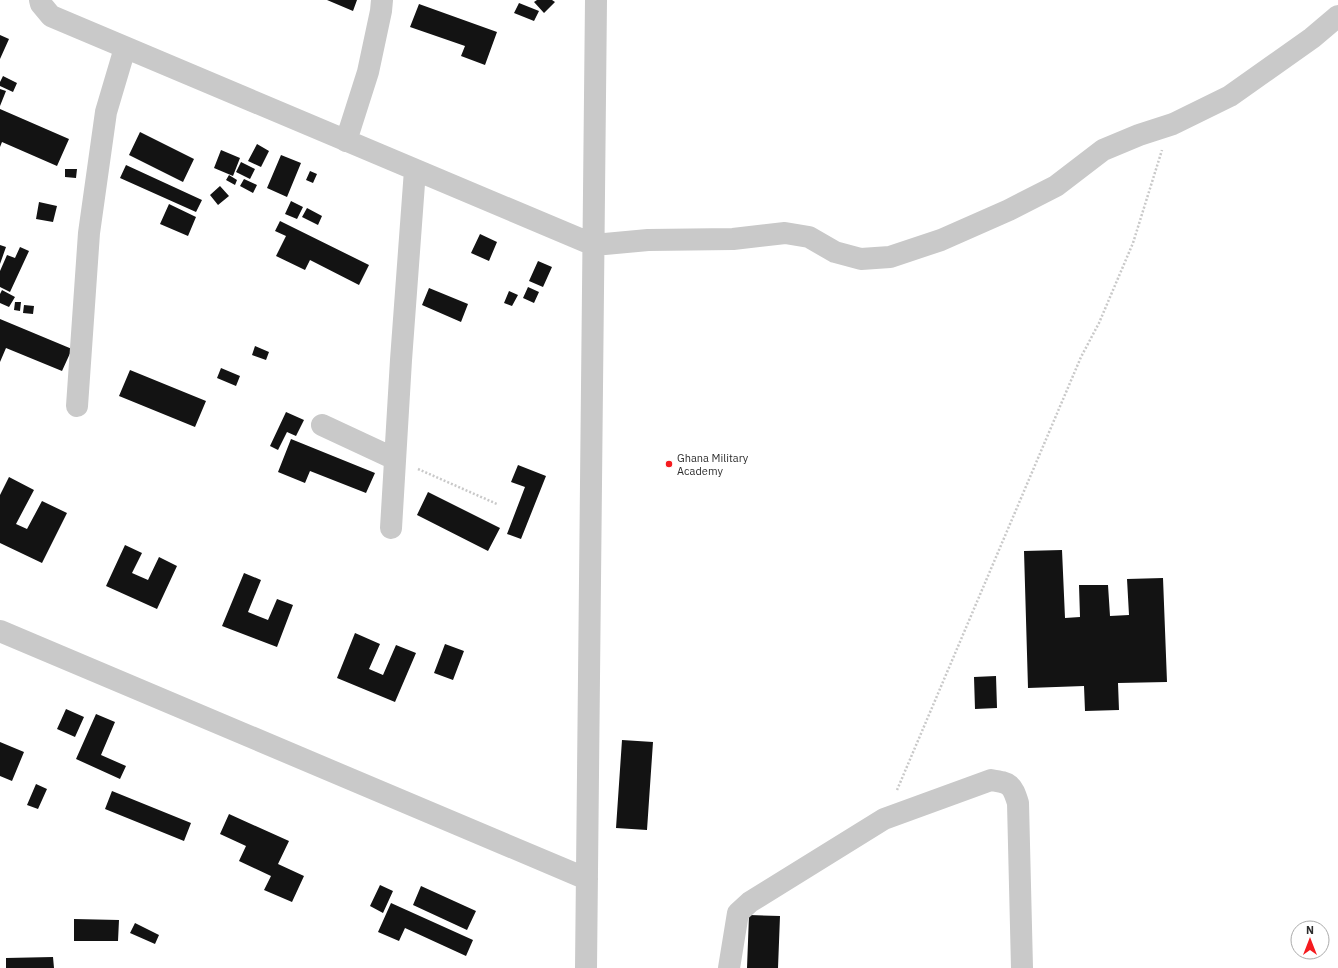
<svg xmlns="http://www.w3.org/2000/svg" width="1338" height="968" font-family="'IBM Plex Sans',sans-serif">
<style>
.building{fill:#131313}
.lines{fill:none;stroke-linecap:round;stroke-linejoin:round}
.path{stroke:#c9c9c9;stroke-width:2.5;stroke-dasharray:2 2;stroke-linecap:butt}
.minor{stroke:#c9c9c9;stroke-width:22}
.poi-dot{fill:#f51b1f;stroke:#fff;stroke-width:1.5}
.labels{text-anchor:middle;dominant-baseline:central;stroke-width:4;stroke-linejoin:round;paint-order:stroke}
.poi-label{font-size:11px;fill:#2c2c2c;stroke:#fff;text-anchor:start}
</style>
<rect width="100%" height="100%" fill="#fff"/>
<!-- building -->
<path class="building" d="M 327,0 L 357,0 L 353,11 Z
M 537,0 L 552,0 L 555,2 L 544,13 L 534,2 Z
M 519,3 L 539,11 L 534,21 L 514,13 Z
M 419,4 L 497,32 L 485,65 L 461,56 L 465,46 L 410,27 Z
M 0,35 L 9,39 L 0,59 Z
M 3,76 L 17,83 L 13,92 L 0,86 L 0,82 Z
M 0,89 L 6,91 L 0,106 Z
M 0,109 L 69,139 L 57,166 L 2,142 L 0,147 Z
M 140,132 L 194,159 L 183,182 L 129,155 Z
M 257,144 L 269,151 L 261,167 L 248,161 Z
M 221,150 L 240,158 L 233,176 L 214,168 Z
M 281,155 L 301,163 L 287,197 L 267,188 Z
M 241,162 L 255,169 L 250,179 L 236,172 Z
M 126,165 L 202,200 L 196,212 L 120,178 Z
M 65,169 L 77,169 L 76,178 L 65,177 Z
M 310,171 L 317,174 L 313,183 L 306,180 Z
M 229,175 L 237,180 L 235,185 L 226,180 Z
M 244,179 L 257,185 L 253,193 L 240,186 Z
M 220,186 L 229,196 L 218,205 L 210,195 Z
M 291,201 L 303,207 L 297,219 L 285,214 Z
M 39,202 L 57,206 L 53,222 L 36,219 Z
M 169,204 L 196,217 L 188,236 L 160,224 Z
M 307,208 L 322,216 L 318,225 L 302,217 Z
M 280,221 L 369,265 L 359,285 L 310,260 L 305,270 L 276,256 L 286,236 L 275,231 Z
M 480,234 L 497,242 L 489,261 L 471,253 Z
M 0,245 L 6,247 L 0,264 Z
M 20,247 L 29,251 L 10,292 L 0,287 L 0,271 L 7,255 L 15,258 Z
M 538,261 L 552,267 L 543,287 L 529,281 Z
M 528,287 L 539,292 L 534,303 L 523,298 Z
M 429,288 L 468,304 L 461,322 L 422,305 Z
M 2,290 L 15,297 L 9,307 L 0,303 L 0,294 Z
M 509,291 L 518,295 L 512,306 L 504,303 Z
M 15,302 L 21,302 L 20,311 L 14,310 Z
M 24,305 L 34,306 L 33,314 L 23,313 Z
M 0,319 L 72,349 L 62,371 L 6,348 L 0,362 Z
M 255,346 L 269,352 L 266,360 L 252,355 Z
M 221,368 L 240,376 L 236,386 L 217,378 Z
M 130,370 L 206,401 L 195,427 L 119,396 Z
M 286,412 L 304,420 L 296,436 L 287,432 L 278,450 L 270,446 Z
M 291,439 L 375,473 L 366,493 L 310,471 L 305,483 L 278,472 Z
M 518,465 L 546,476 L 521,539 L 507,534 L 525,487 L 511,482 Z
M 9,477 L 34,490 L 16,524 L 27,529 L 42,501 L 67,513 L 42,563 L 0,543 L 0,495 Z
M 428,492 L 500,528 L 488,551 L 417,515 Z
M 125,545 L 142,553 L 132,573 L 148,580 L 159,557 L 177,566 L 157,609 L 106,586 Z
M 1062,550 L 1065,618 L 1080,617 L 1079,585 L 1108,585 L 1110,616 L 1129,615 L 1127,579 L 1163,578 L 1167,682 L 1118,683 L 1119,710 L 1085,711 L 1084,686 L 1028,688 L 1024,551 Z
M 244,573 L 261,580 L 248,612 L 268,620 L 277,599 L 293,605 L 277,647 L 222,626 Z
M 355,633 L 380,644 L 369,669 L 383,675 L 396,645 L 416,653 L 395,702 L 337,678 Z
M 445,644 L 464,651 L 453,680 L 434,673 Z
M 996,676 L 997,708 L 975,709 L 974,677 Z
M 66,709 L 84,717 L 75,737 L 57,729 Z
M 96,714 L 115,722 L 101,755 L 126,766 L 120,779 L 76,759 Z
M 622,740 L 653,742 L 647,830 L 616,828 Z
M 0,742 L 24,752 L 12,781 L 0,776 Z
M 36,784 L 47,789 L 38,809 L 27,805 Z
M 112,791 L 191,823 L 184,841 L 105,809 Z
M 229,814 L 289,841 L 278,864 L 304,876 L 292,902 L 264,890 L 271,876 L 239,861 L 246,846 L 220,834 Z
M 380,885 L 393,891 L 383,913 L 370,906 Z
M 421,886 L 476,911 L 467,930 L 413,905 Z
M 391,903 L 473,940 L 466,956 L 405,928 L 399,941 L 378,932 Z
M 749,915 L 780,916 L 778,968 L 747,968 Z
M 74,919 L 119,920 L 118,941 L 74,941 Z
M 135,923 L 159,935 L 155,944 L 130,933 Z
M 53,957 L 54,968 L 6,968 L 6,958 Z"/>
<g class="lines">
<!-- path -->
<path class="path" d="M 418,469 L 497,504
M 897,790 L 1081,357 L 1099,323 L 1133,243 L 1162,150"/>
<!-- minor -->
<path class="minor" d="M 40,0 L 41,4 L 51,16 L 594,245 L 648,240 L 733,239 L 785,233 L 809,237 L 835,252 L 861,259 L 890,257 L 941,240 L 1009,210 L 1056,186 L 1103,150 L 1139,135 L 1173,124 L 1230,96 L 1312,38 L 1338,16
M 346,141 L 368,72 L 381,11 L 382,0
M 77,406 L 89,233 L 106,112 L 125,48
M 322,425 L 395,459
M 391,528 L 401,360 L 415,170
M 0,631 L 587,879
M 586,968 L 596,0
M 729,968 L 738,913 L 750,902 L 884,819 L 991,780 C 1010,783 1012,784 1018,803 L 1022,968"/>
</g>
<!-- markers -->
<circle class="poi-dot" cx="669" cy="464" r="4"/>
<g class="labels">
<!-- poi labels -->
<g class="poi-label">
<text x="677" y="458">Ghana Military<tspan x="677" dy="13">Academy</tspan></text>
</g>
</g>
<!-- north arrow -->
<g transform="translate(1310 940)"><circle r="19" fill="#ffffff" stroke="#ababab"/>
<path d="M0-3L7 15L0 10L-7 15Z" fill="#f51b1f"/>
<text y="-6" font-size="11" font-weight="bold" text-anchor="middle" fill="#2c2c2c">N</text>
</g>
</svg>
